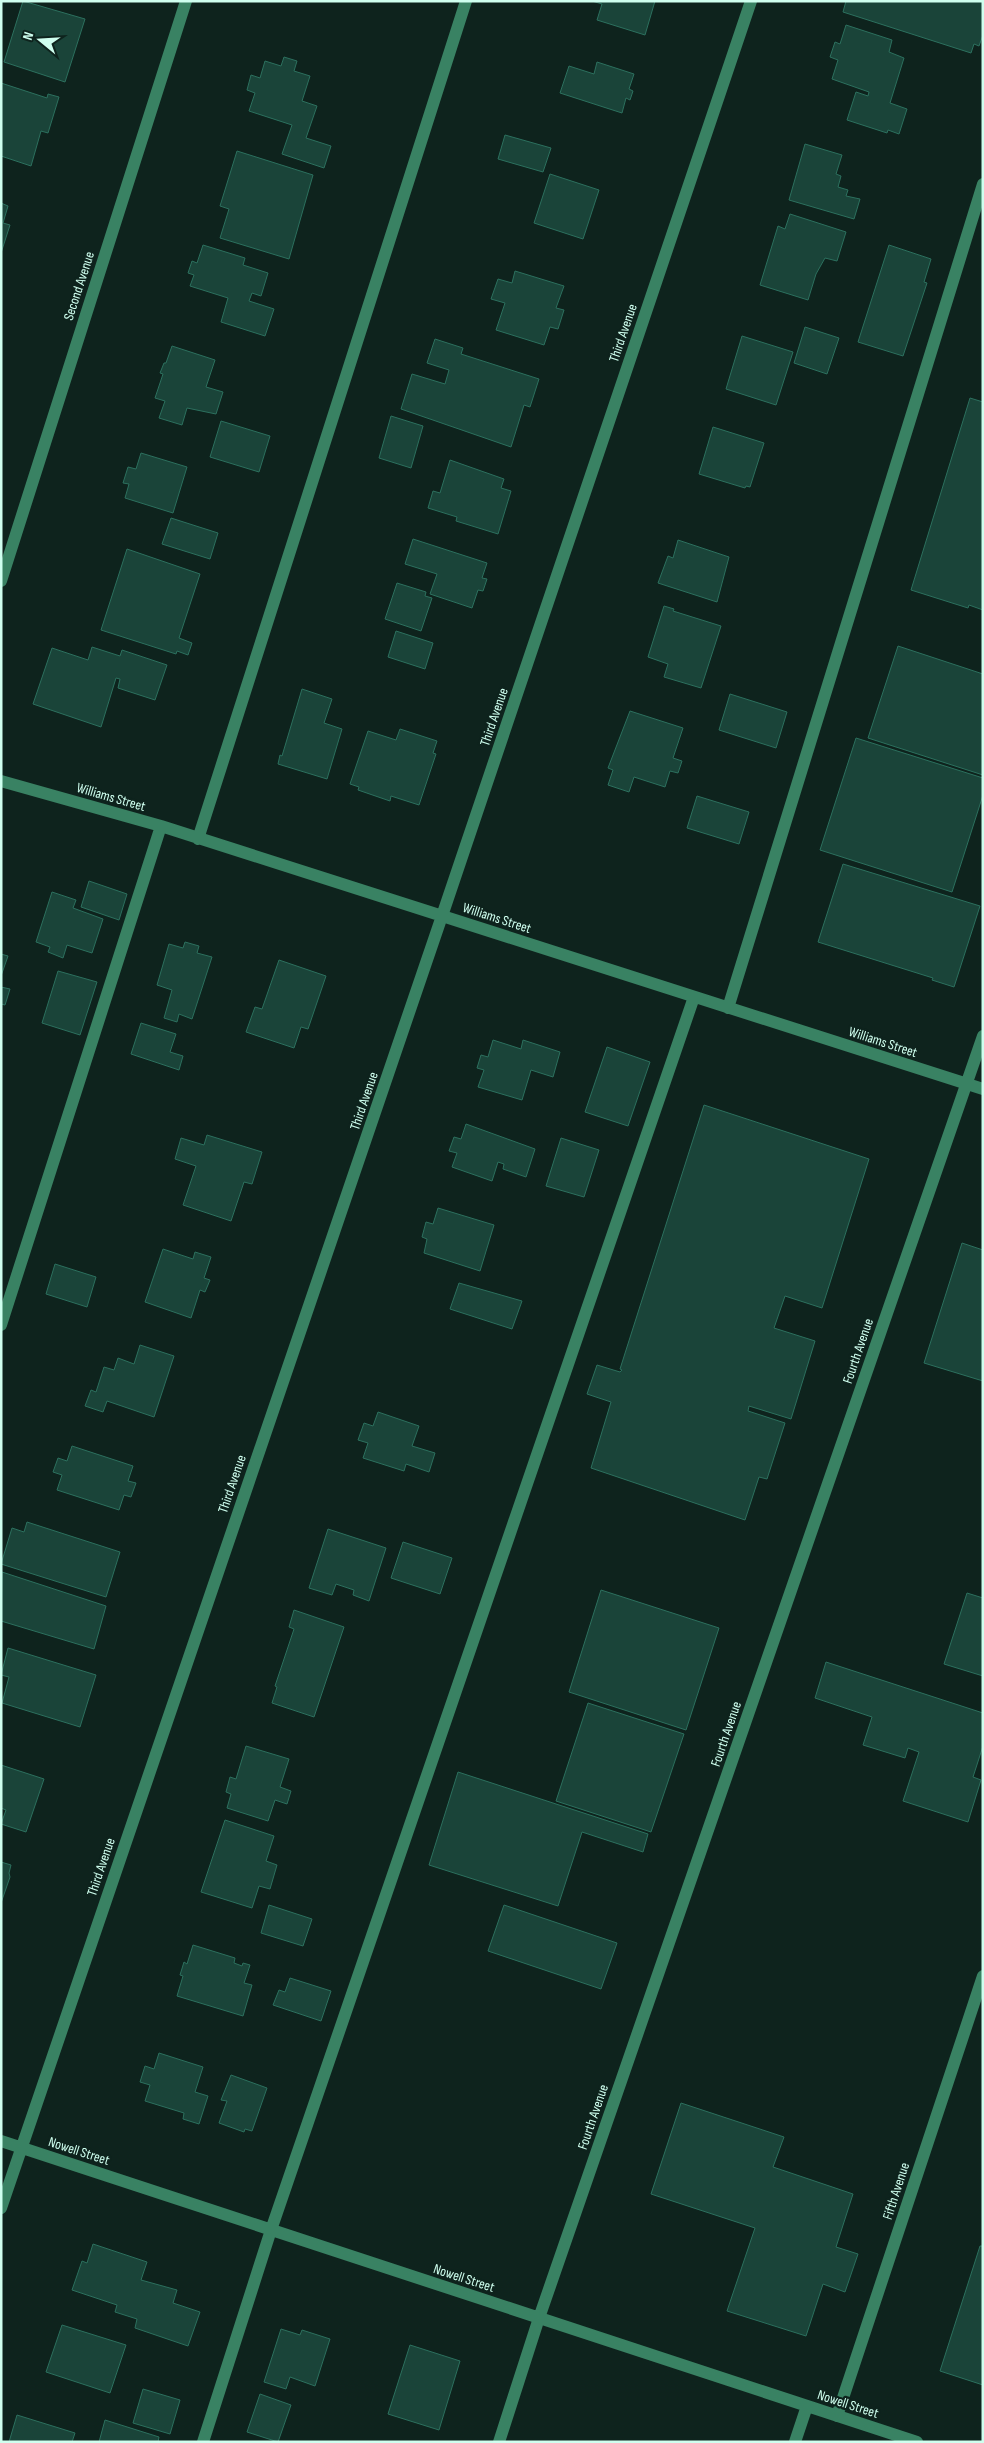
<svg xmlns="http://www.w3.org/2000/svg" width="984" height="2443" font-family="'Sofia Sans Condensed',sans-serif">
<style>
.building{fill:#1a4439;stroke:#2c705e}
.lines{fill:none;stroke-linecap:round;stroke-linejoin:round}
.minor{stroke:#398263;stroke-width:12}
.labels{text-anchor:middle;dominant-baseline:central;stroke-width:4.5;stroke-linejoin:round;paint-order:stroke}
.street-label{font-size:14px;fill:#cfffef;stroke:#0e231d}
</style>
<rect width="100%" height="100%" fill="#0e231d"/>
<!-- building -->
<path class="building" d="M 23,1 L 85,19 L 65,82 L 4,62 Z
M 592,1 L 655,1 L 645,35 L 597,20 L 602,4 Z
M 846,1 L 983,1 L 983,35 L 979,46 L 974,44 L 971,53 L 843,12 Z
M 846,25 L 892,40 L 889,52 L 904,58 L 890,103 L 907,109 L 899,134 L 888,130 L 887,133 L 847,120 L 856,92 L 868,96 L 869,92 L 832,79 L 838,60 L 830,57 L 835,42 L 840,44 Z
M 284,57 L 297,61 L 294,71 L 310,76 L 302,101 L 317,106 L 306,138 L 331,146 L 324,168 L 282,154 L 292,125 L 249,111 L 255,93 L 247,90 L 251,75 L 260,78 L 265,61 L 281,66 Z
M 597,62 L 634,74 L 629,89 L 633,91 L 630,100 L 626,98 L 622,113 L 560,93 L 569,66 L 594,74 Z
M 1,83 L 47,98 L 48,94 L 59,97 L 48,133 L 41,131 L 31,166 L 1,156 Z
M 505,135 L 551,148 L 543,172 L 498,159 Z
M 805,144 L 842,155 L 836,174 L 841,176 L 838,187 L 848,190 L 846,196 L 860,199 L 854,219 L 789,200 Z
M 237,151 L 313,175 L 289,259 L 220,238 L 229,209 L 220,206 Z
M 550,174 L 599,190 L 583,239 L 534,223 Z
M 1,203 L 8,206 L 3,223 L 10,225 L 1,253 Z
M 790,214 L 846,232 L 837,261 L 825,258 L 816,274 L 808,300 L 760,285 L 778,226 L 785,229 Z
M 203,245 L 245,258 L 243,265 L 268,273 L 261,296 L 252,293 L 249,301 L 274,309 L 265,336 L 221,322 L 228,298 L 190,286 L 194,275 L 188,273 L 192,261 L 197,263 Z
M 889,245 L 931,259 L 924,282 L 927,283 L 903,356 L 858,342 Z
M 515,271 L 564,286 L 556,308 L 564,310 L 558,329 L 550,327 L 544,345 L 496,330 L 505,303 L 491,299 L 498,279 L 512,283 Z
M 805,327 L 839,338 L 827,374 L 794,363 Z
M 742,336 L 793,352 L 776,405 L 726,389 Z
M 435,339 L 463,348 L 461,354 L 539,379 L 530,407 L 524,405 L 511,447 L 401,409 L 412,374 L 445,384 L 449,370 L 427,363 Z
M 172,346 L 215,360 L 206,387 L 223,392 L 216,414 L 187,408 L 182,425 L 159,418 L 165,401 L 155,398 L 163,374 L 160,373 L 164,363 L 166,363 Z
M 970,398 L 983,402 L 983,610 L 969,605 L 968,608 L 911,590 Z
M 391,416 L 423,426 L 411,468 L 379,458 Z
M 221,421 L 270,436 L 259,472 L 210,457 Z
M 713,427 L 764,443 L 750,487 L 746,486 L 745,488 L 699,474 Z
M 141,453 L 187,467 L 173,513 L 125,498 L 129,484 L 123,483 L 128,467 L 136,469 Z
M 450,460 L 504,479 L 501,488 L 511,491 L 498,534 L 456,521 L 457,517 L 428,508 L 433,491 L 440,493 Z
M 171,518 L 218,533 L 210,559 L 162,544 Z
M 413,539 L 487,563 L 482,578 L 487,579 L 483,591 L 478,590 L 472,608 L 430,594 L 437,574 L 405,564 Z
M 678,540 L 729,557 L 717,602 L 658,583 L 668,556 L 673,558 Z
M 127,549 L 200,574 L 179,638 L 192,643 L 188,655 L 177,651 L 176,654 L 101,630 Z
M 397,583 L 426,592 L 425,596 L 432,598 L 421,631 L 385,619 Z
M 664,606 L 674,609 L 673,611 L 721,626 L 701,688 L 664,677 L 668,664 L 648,657 Z
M 396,631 L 433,643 L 425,669 L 388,657 Z
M 898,646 L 983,674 L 983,775 L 868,738 Z
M 92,647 L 120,656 L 122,650 L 167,665 L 155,700 L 118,688 L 120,679 L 116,678 L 101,727 L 33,704 L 52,648 L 88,660 Z
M 302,689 L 332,699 L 324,723 L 342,729 L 327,779 L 278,764 L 280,755 L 282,756 Z
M 730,694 L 787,712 L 776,748 L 719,730 Z
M 630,711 L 683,728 L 673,758 L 682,761 L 678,773 L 670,771 L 665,787 L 634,777 L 629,792 L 608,785 L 613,770 L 608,768 Z
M 400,729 L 437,741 L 433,753 L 436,754 L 419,805 L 391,796 L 390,801 L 358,790 L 359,787 L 350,784 L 368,731 L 396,740 Z
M 856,738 L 983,778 L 983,795 L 952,892 L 820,850 Z
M 697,796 L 749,812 L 739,844 L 687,828 Z
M 843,864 L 980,906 L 954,987 L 932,980 L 933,978 L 818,942 Z
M 89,881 L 127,894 L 119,920 L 81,907 Z
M 52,892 L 76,900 L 73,908 L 103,919 L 92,953 L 67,945 L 63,958 L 48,952 L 50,947 L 36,942 Z
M 185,942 L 199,946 L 197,953 L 212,957 L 192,1019 L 179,1014 L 177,1022 L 164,1018 L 172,990 L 157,985 L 169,944 L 183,948 Z
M 1,954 L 8,956 L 1,976 Z
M 279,960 L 326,976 L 308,1029 L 301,1027 L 294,1048 L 246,1032 L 255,1007 L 262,1009 Z
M 58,971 L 97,982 L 80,1035 L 42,1023 Z
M 1,987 L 10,989 L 5,1005 L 1,1004 Z
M 141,1023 L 176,1034 L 170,1052 L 183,1056 L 179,1070 L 131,1054 Z
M 493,1040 L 521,1049 L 523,1040 L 560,1052 L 553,1077 L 531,1070 L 522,1100 L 478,1087 L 484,1070 L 477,1068 L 481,1055 L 488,1057 Z
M 607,1047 L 650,1062 L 628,1126 L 585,1112 Z
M 704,1105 L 869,1159 L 822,1308 L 785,1296 L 774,1328 L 815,1341 L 791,1419 L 749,1406 L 748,1411 L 785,1423 L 767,1479 L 759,1477 L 745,1520 L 591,1468 L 611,1402 L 587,1394 L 597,1365 L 620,1372 L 622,1370 L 620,1369 Z
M 466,1124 L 535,1149 L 526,1177 L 503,1169 L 504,1164 L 498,1162 L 492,1181 L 452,1167 L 457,1153 L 449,1151 L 454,1137 L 461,1139 Z
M 207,1135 L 262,1152 L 252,1184 L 244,1182 L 231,1221 L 183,1205 L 196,1166 L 175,1159 L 181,1138 L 204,1145 Z
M 561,1138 L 599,1150 L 584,1197 L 546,1186 Z
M 438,1208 L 494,1225 L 480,1271 L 424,1253 L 427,1239 L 422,1237 L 426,1222 L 433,1224 Z
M 962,1243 L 983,1250 L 983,1381 L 924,1363 Z
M 163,1249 L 193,1259 L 195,1252 L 211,1257 L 204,1278 L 210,1280 L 205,1292 L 200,1290 L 191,1318 L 145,1302 Z
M 55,1264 L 96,1277 L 87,1307 L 46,1294 Z
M 459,1283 L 522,1301 L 512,1329 L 450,1309 Z
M 140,1345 L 174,1356 L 154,1417 L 107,1401 L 103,1412 L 85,1406 L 91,1390 L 96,1392 L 104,1367 L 114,1370 L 118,1358 L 134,1364 Z
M 378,1412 L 419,1426 L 412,1446 L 435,1453 L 429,1472 L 406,1464 L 404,1471 L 363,1458 L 368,1443 L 358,1440 L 364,1423 L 373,1426 Z
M 72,1446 L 133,1466 L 128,1481 L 136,1483 L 131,1497 L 124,1495 L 119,1510 L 57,1490 L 62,1475 L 53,1472 L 58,1458 L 67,1461 Z
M 27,1522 L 120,1552 L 106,1597 L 1,1564 L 12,1528 L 24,1532 Z
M 328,1529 L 386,1548 L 369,1601 L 353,1595 L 354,1590 L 336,1584 L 332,1595 L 309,1588 Z
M 403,1542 L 452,1558 L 440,1594 L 391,1578 Z
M 2,1572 L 106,1606 L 94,1649 L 1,1621 Z
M 601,1590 L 719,1628 L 686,1730 L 569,1692 Z
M 967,1593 L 983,1598 L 983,1676 L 944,1664 Z
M 294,1610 L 344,1627 L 314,1717 L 272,1703 L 277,1687 L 275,1686 L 294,1629 L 289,1627 Z
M 8,1648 L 96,1675 L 80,1727 L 2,1703 L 9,1677 L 1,1675 Z
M 826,1662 L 983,1713 L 983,1746 L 973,1777 L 981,1780 L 968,1822 L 903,1801 L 919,1752 L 908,1748 L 905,1758 L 863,1745 L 872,1717 L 815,1698 Z
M 588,1703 L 684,1734 L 651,1832 L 556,1801 Z
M 246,1746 L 289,1759 L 280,1787 L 291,1791 L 287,1804 L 275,1800 L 268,1821 L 227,1808 L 231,1794 L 226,1792 L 230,1777 L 236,1779 Z
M 1,1765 L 44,1779 L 26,1832 L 1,1824 L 6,1810 L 1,1808 Z
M 458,1772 L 648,1834 L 643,1852 L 582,1832 L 558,1906 L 429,1865 Z
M 225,1820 L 274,1836 L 266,1861 L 277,1865 L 270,1889 L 259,1886 L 252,1908 L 201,1892 Z
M 1,1862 L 11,1865 L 9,1873 L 10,1877 L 1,1903 Z
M 269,1905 L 312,1919 L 303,1946 L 261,1933 Z
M 504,1905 L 617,1943 L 601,1989 L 488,1951 Z
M 193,1945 L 235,1958 L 234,1963 L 242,1966 L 243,1963 L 250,1965 L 244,1983 L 252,1985 L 243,2016 L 177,1996 L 183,1976 L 180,1975 L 184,1962 L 187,1964 Z
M 290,1978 L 331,1991 L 321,2021 L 273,2005 L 279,1990 L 285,1992 Z
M 159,2053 L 203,2067 L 195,2092 L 208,2096 L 199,2124 L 183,2119 L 184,2113 L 145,2101 L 150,2085 L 140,2082 L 145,2066 L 154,2069 Z
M 231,2075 L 267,2088 L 252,2131 L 245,2129 L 244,2132 L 219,2123 L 227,2101 L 221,2100 Z
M 681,2103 L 784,2137 L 773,2167 L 853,2194 L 836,2247 L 858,2254 L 845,2292 L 823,2284 L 806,2336 L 727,2311 L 755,2228 L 651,2194 Z
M 93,2244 L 147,2262 L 141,2280 L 177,2290 L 173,2303 L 200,2312 L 188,2346 L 135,2328 L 137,2319 L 115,2312 L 117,2305 L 72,2290 L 82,2261 L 87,2263 Z
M 980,2246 L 983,2246 L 983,2385 L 940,2371 Z
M 62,2325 L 126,2345 L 110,2393 L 46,2372 Z
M 281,2329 L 300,2335 L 302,2330 L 330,2339 L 315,2386 L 290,2377 L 286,2389 L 264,2382 Z
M 410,2345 L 460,2361 L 439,2430 L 388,2414 Z
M 143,2389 L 180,2400 L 170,2434 L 133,2423 Z
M 260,2394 L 291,2405 L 278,2442 L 247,2432 Z
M 17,2415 L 75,2433 L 72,2442 L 9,2442 Z
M 105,2420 L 159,2437 L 158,2442 L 99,2442 Z"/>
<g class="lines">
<!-- minor -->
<path class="minor" d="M 1,581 L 186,1
M 1,781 L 161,826 L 983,1089
M 198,839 L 466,1
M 728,1008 L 983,184
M 1,1325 L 161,826
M 1,2141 L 917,2442
M 1,2208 L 442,916 L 751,1
M 837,2416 L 983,1976
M 203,2442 L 271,2230 L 694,997
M 499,2442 L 539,2318 L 983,1036
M 795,2442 L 807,2406"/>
</g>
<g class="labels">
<!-- street labels -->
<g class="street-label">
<text transform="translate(79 286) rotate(-72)">Second Avenue</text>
<text transform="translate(623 333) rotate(-71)">Third Avenue</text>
<text transform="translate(494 717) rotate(-71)">Third Avenue</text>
<text transform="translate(111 797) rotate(16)">Williams Street</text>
<text transform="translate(497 918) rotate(18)">Williams Street</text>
<text transform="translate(883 1042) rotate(18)">Williams Street</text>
<text transform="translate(364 1101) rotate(-71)">Third Avenue</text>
<text transform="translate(858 1351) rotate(-71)">Fourth Avenue</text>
<text transform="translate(232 1484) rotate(-71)">Third Avenue</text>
<text transform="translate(726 1734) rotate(-71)">Fourth Avenue</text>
<text transform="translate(101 1867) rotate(-71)">Third Avenue</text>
<text transform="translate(593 2117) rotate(-71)">Fourth Avenue</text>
<text transform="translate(79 2151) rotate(18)">Nowell Street</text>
<text transform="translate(896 2191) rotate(-72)">Fifth Avenue</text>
<text transform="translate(464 2278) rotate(18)">Nowell Street</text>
<text transform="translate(848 2404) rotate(18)">Nowell Street</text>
</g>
</g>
<!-- border -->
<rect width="984" height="2443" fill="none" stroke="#cfffef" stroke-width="5"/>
<!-- north arrow -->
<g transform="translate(40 40) rotate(288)" stroke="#0e231d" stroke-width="4" paint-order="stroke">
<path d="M0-4L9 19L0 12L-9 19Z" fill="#cfffef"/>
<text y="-8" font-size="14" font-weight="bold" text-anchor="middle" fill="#cfffef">N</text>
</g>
</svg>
